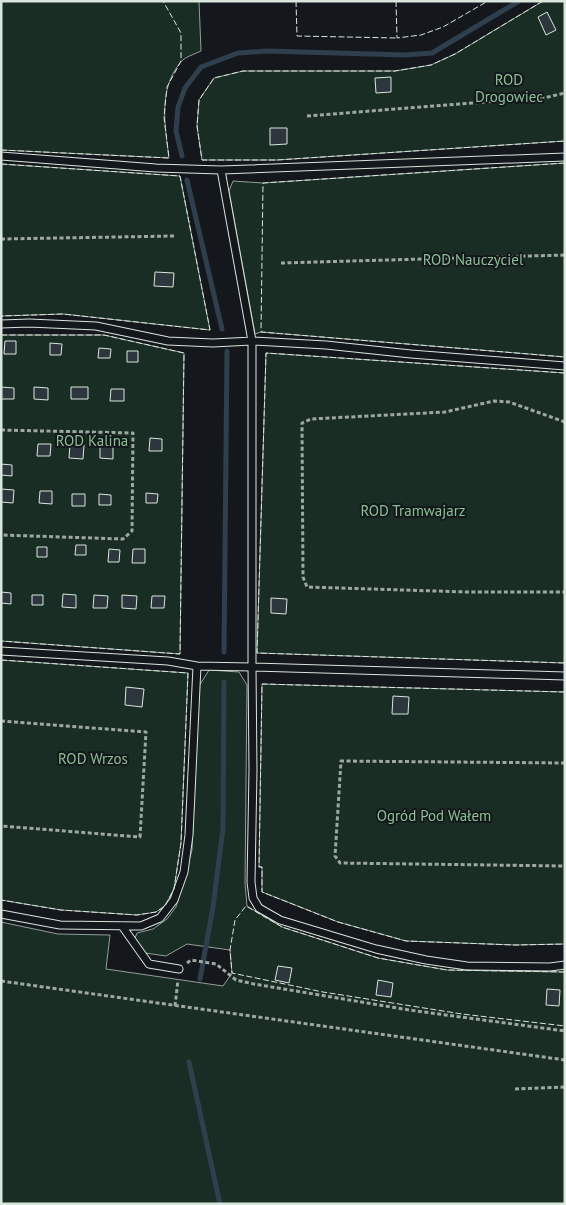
<svg xmlns="http://www.w3.org/2000/svg" width="566" height="1205" font-family="'PT Sans',sans-serif">
<style>
.green{fill:#1a2d24;stroke:#939e99}
.lines{fill:none;stroke-linecap:round;stroke-linejoin:round}
.stream{stroke:#2f3f4d;stroke-width:5}
.building{fill:#2c363c;stroke:#d8e6dc}
.service-casing{stroke:#d8e6dc;stroke-width:9}
.path{stroke:#9da8a2;stroke-width:3;stroke-dasharray:4 2.5;stroke-linecap:butt}
.service{stroke:#14181c;stroke-width:7}
.fence{stroke:#d8e6dc;stroke-width:1;stroke-dasharray:6 2.5;stroke-linecap:butt}
.labels{text-anchor:middle;dominant-baseline:central;stroke-width:4;stroke-linejoin:round;paint-order:stroke}
.park-label{font-size:15px;fill:#8ac095;stroke:#14181c}
</style>
<rect width="100%" height="100%" fill="#14181c"/>
<!-- green -->
<path class="green" d="M 1,1 L 199,1 L 201,51 C 195,54 184,57 180,63 C 158,90 165,126 169,158 L 1,150 Z
M 543,1 L 565,1 L 565,141 L 277,160 L 202,160 L 197,126 L 199,100 L 214,78 L 243,71 L 395,71 L 431,65 L 455,54 Z
M 565,163 L 565,357 L 261,332 L 255,334 L 229,191 L 233,181 L 263,183 Z
M 1,164 L 180,176 L 210,330 L 63,314 L 1,316 Z
M 1,335 L 104,335 L 184,353 L 180,654 L 1,641 Z
M 266,353 L 565,373 L 565,663 L 257,653 Z
M 1,660 L 188,673 L 181,843 L 174,889 L 165,906 L 156,912 L 137,915 L 61,910 L 1,900 Z
M 209,670 L 239,672 L 247,685 L 245,883 L 247,906 L 282,927 L 378,958 L 447,970 L 565,972 L 565,1204 L 1,1204 L 1,922 L 58,934 L 110,935 L 106,969 L 223,986 L 232,973 L 230,950 L 187,944 L 166,956 L 145,953 L 135,938 L 137,933 L 153,929 L 167,919 L 176,907 L 192,850 L 199,686 Z
M 262,684 L 565,692 L 565,944 L 515,945 L 406,941 L 338,922 L 262,892 L 262,867 L 259,867 Z"/>
<g class="lines">
<!-- stream -->
<path class="stream" d="M 182,156 L 176,131 L 178,107 L 185,88 L 201,67 L 238,53 L 267,51 L 404,55 L 432,53 L 519,1
M 187,180 L 222,329
M 224,652 L 227,351
M 200,979 L 213,907 L 223,828 L 224,682
M 189,1062 L 220,1204"/>
</g>
<!-- building -->
<path class="building" d="M 547,12 L 556,30 L 546,35 L 538,17 Z
M 391,77 L 391,92 L 376,93 L 375,78 Z
M 270,128 L 287,128 L 287,144 L 270,145 Z
M 155,272 L 174,273 L 173,287 L 154,286 Z
M 5,341 L 16,341 L 16,354 L 4,354 Z
M 50,343 L 62,344 L 61,355 L 50,355 Z
M 99,348 L 111,349 L 110,358 L 98,358 Z
M 127,351 L 138,351 L 138,362 L 127,362 Z
M 1,387 L 14,388 L 14,399 L 1,399 Z
M 34,387 L 48,388 L 48,400 L 34,399 Z
M 71,387 L 88,387 L 88,399 L 71,399 Z
M 111,389 L 124,389 L 124,401 L 110,401 Z
M 150,438 L 162,439 L 162,451 L 149,451 Z
M 38,444 L 51,444 L 50,456 L 37,456 Z
M 70,444 L 84,445 L 83,459 L 69,458 Z
M 100,446 L 113,446 L 113,459 L 100,458 Z
M 1,464 L 12,465 L 12,476 L 1,475 Z
M 1,489 L 14,490 L 13,503 L 1,502 Z
M 40,491 L 52,491 L 52,504 L 39,503 Z
M 146,493 L 158,494 L 157,503 L 146,503 Z
M 72,494 L 85,494 L 85,506 L 72,506 Z
M 99,494 L 111,495 L 111,505 L 99,505 Z
M 76,545 L 86,545 L 86,555 L 75,555 Z
M 37,547 L 47,547 L 47,557 L 37,557 Z
M 109,549 L 120,550 L 119,562 L 108,562 Z
M 133,549 L 145,549 L 145,563 L 132,563 Z
M 1,592 L 11,593 L 11,604 L 1,603 Z
M 63,594 L 76,595 L 76,608 L 62,607 Z
M 32,595 L 43,595 L 43,605 L 32,605 Z
M 94,595 L 108,596 L 107,608 L 93,608 Z
M 122,595 L 137,596 L 136,609 L 122,608 Z
M 152,596 L 165,596 L 164,608 L 151,608 Z
M 271,598 L 287,599 L 286,614 L 271,613 Z
M 126,687 L 144,689 L 142,707 L 125,705 Z
M 393,696 L 409,697 L 408,714 L 392,714 Z
M 278,966 L 292,968 L 289,983 L 275,980 Z
M 378,980 L 393,983 L 391,997 L 376,995 Z
M 547,989 L 560,990 L 559,1006 L 546,1005 Z"/>
<g class="lines">
<defs>
<path id="service" d="M 1,156 L 156,168 L 221,170
M 565,157 L 221,170 L 252,341 L 252,667 L 565,676
M 1,324 L 29,323 L 96,326 L 168,341 L 213,343 L 252,341 L 326,345 L 411,354 L 565,366
M 1,651 L 168,661 L 197,666 L 252,667 L 253,770 L 251,882 L 253,898 L 259,908 L 280,920 L 376,949 L 426,960 L 467,966 L 550,967 L 565,965
M 1,914 L 60,925 L 141,926 L 160,918 L 174,900 L 184,872 L 189,835 L 197,666
M 122,926 L 149,964 L 179,969"/>
</defs>
<!-- service casing -->
<use href="#service" class="service-casing"/>
<!-- path -->
<path class="path" d="M 307,116 L 548,97 L 565,93
M 1,239 L 174,236
M 281,263 L 565,255
M 565,422 L 509,402 L 494,401 L 445,412 L 311,419 L 302,423 L 303,577 L 307,587 L 467,592 L 565,592
M 1,430 L 133,433 L 132,531 L 123,539 L 1,535
M 1,721 L 146,732 L 140,837 L 1,826
M 565,763 L 341,761 L 335,856 L 340,863 L 565,866
M 187,963 L 191,960 L 216,964 L 236,980 L 254,984 L 409,1010 L 565,1031
M 1,981 L 565,1060
M 175,1006 L 178,980
M 515,1089 L 565,1087"/>
<!-- service -->
<use href="#service" class="service"/>
<!-- fence -->
<path class="fence" d="M 296,1 L 297,36 L 397,38
M 396,1 L 397,38 L 421,35 L 443,27 L 488,1
M 543,1 L 455,54 L 431,65 L 395,71 L 243,71 L 214,78 L 199,100 L 197,126 L 202,160 L 277,160 L 565,141
M 1,150 L 169,158 L 164,117 L 167,87 L 181,61 L 181,33 L 163,1
M 565,163 L 263,183 L 261,332 L 565,357
M 1,164 L 180,176 L 210,330 L 63,314 L 1,316
M 1,335 L 104,335 L 184,353 L 180,654 L 1,641
M 565,373 L 266,353 L 257,653 L 565,663
M 1,660 L 188,673 L 181,843 L 174,889 L 165,906 L 156,912 L 137,915 L 61,910 L 1,900
M 565,692 L 262,684 L 259,867 L 262,867 L 262,892 L 338,922 L 406,941 L 515,945 L 565,944
M 565,972 L 447,970 L 378,958 L 282,927 L 246,906 L 235,920 L 230,950 L 232,973 L 323,992 L 462,1014 L 565,1026"/>
</g>
<g class="labels">
<!-- park labels -->
<g class="park-label">
<text x="509" y="79">ROD<tspan x="509" dy="17">Drogowiec</tspan></text>
<text x="473" y="259">ROD Nauczyciel</text>
<text x="92" y="440">ROD Kalina</text>
<text x="413" y="510">ROD Tramwajarz</text>
<text x="93" y="758">ROD Wrzos</text>
<text x="434" y="815">Ogród Pod Wałem</text>
</g>
</g>
<!-- border -->
<rect width="566" height="1205" fill="none" stroke="#d8e6dc" stroke-width="5"/>
</svg>
